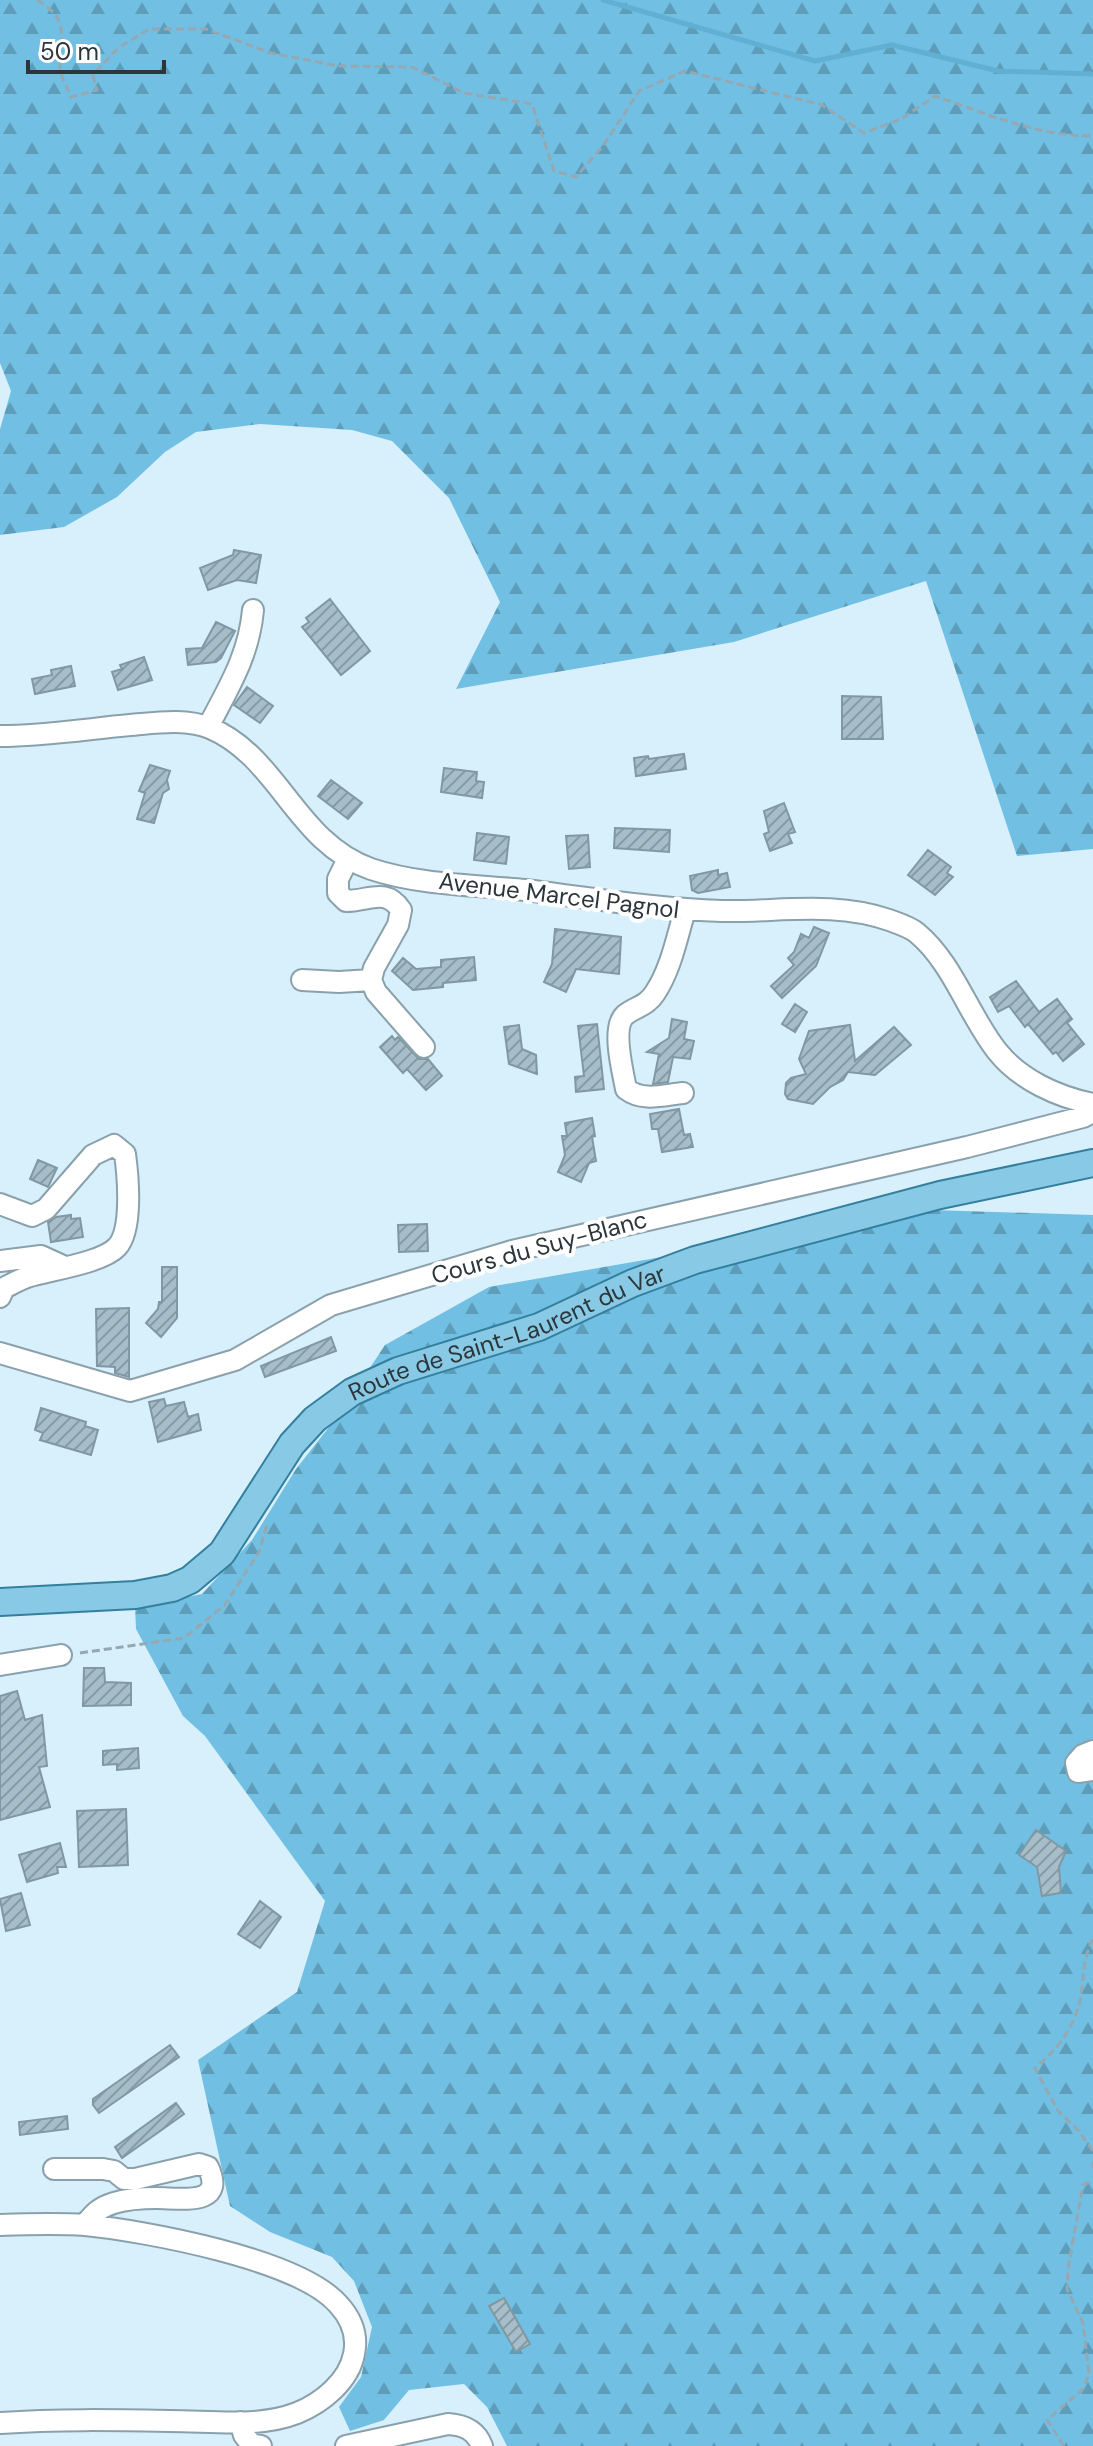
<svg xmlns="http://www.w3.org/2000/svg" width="1093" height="2446" font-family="'DM Sans',sans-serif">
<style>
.forest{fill:url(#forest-firs)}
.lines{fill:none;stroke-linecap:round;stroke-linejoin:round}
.stream{stroke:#61b0d3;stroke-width:5}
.building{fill:url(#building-hatch);stroke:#8198a3;stroke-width:2}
.minor-casing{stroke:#8aa1ac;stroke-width:24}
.major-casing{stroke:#347f9d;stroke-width:30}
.path{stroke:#95a8b1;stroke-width:3;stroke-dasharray:8 4;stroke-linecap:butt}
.minor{stroke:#fff;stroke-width:20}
.major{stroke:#88cae5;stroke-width:26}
.labels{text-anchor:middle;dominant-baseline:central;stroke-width:8;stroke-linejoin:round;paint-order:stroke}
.street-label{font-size:24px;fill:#2c363a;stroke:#fff}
</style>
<defs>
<pattern id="forest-firs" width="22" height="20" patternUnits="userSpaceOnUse" patternTransform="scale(2)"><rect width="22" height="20" fill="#71c0e4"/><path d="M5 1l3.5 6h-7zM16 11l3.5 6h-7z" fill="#5d9dba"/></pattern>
<pattern id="building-hatch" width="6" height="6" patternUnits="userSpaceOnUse" patternTransform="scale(2)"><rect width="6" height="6" fill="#a6bec9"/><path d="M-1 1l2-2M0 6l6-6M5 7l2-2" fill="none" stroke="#879ba4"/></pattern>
</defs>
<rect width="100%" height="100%" fill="#d7f0fc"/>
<!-- forest -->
<path class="forest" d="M 0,0 L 1093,0 L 1093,849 L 1017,856 L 926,581 L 734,642 L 456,689 L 500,602 L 449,498 L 392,441 L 352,430 L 260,424 L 196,432 L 165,452 L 117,497 L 64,527 L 0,535 L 0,429 L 11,391 L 0,363 Z
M 932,1210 L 1093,1215 L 1093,2446 L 507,2446 L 487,2407 L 464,2384 L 409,2390 L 384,2420 L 350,2431 L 339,2407 L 361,2377 L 372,2327 L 354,2281 L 332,2257 L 270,2232 L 230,2206 L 198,2060 L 297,1992 L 325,1901 L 205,1736 L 183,1716 L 136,1629 L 135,1607 L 202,1594 L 252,1540 L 296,1469 L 340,1413 L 385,1345 L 489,1287 Z"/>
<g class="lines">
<!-- stream -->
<path class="stream" d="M 603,0 L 815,61 L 892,45 L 998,71 L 1093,74"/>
</g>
<!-- building -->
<path class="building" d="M 234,550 L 261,555 L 256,583 L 237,580 L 208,590 L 200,568 L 233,555 Z
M 330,599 L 370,651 L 341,675 L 302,627 L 309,622 L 306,618 Z
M 216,622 L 235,631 L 221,658 L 216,662 L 188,665 L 186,649 L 202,648 Z
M 144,657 L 152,680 L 118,690 L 112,672 L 122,669 L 120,665 Z
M 71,666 L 75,686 L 35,694 L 32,679 L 52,675 L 51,670 Z
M 247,687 L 273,706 L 260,723 L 234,705 Z
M 842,696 L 881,697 L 883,739 L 842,739 Z
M 684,754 L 686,769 L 636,776 L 634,758 L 648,756 L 649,759 Z
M 150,765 L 170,771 L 167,780 L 169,789 L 163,793 L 154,823 L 137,819 L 145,793 L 139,791 Z
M 444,768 L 477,772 L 476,781 L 484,782 L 482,798 L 441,792 Z
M 331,780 L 362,803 L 348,819 L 318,796 Z
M 784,803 L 795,832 L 788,834 L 792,843 L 770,851 L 764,834 L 769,832 L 764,811 Z
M 615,828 L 670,830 L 669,852 L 614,848 Z
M 477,833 L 509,837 L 506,864 L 474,860 Z
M 588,835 L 590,867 L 569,869 L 566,836 Z
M 928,850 L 951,867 L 947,873 L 953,877 L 935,895 L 908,875 Z
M 718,870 L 718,875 L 727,873 L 730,887 L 698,893 L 692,890 L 690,876 Z
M 814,927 L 829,933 L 816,966 L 782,998 L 771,986 L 794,965 L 788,958 L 794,952 L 801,934 L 809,938 Z
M 555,929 L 621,937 L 619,974 L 576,969 L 566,992 L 544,982 L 552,964 Z
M 474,957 L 476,980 L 443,983 L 443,987 L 413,990 L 392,971 L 403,958 L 416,969 L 441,967 L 441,960 Z
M 1016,981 L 1039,1012 L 1057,999 L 1072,1019 L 1067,1023 L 1084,1044 L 1063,1061 L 1056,1052 L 1053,1054 L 1028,1024 L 1025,1027 L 1009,1006 L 998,1012 L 990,997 Z
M 795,1004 L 807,1012 L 795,1032 L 782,1024 Z
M 672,1019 L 687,1022 L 684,1039 L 694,1041 L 690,1059 L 673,1057 L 668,1082 L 653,1084 L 659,1054 L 647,1052 L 669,1038 Z
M 597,1024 L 604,1089 L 576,1092 L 575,1077 L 584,1076 L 578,1026 Z
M 519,1025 L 522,1049 L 536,1055 L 537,1074 L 509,1064 L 504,1027 Z
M 850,1025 L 855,1061 L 894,1027 L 911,1045 L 875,1075 L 848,1072 L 843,1080 L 830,1087 L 813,1104 L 788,1099 L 785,1094 L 786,1083 L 791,1078 L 806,1074 L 799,1059 L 809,1031 Z
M 392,1036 L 395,1040 L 398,1037 L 419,1059 L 428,1059 L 442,1076 L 426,1090 L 407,1069 L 403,1073 L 380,1047 Z
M 679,1109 L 684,1135 L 690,1134 L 693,1147 L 662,1152 L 658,1129 L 652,1129 L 650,1114 Z
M 592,1118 L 595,1136 L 592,1137 L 596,1161 L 589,1163 L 581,1182 L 558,1172 L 565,1155 L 562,1136 L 567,1136 L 565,1123 Z
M 38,1160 L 57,1168 L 48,1187 L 30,1179 Z
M 71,1215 L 71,1219 L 80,1218 L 83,1237 L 51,1242 L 48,1222 L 56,1217 Z
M 427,1224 L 428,1251 L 399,1252 L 398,1225 Z
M 162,1267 L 177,1267 L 177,1318 L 161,1337 L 146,1323 L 158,1309 L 159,1302 L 162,1302 Z
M 129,1308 L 129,1377 L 115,1373 L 115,1367 L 97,1366 L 96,1309 Z
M 331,1337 L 336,1351 L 265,1377 L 261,1366 Z
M 164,1399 L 166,1406 L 184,1402 L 188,1417 L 198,1414 L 201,1430 L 158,1442 L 149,1402 Z
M 41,1408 L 86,1422 L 85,1426 L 98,1430 L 91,1455 L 40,1440 L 43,1433 L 35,1430 Z
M 84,1668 L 104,1668 L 105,1682 L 131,1683 L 131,1705 L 83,1706 Z
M 17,1691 L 25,1720 L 42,1715 L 47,1766 L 39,1767 L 50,1807 L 0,1820 L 0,1696 Z
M 138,1748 L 139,1768 L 117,1770 L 117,1764 L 103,1765 L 103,1751 Z
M 126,1809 L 128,1865 L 79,1867 L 77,1811 Z
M 1036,1830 L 1066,1851 L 1059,1867 L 1061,1893 L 1042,1896 L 1037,1867 L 1019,1855 Z
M 60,1843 L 66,1867 L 57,1867 L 58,1873 L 27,1882 L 19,1855 Z
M 21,1893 L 30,1925 L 6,1931 L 0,1899 Z
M 260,1901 L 281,1917 L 260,1948 L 238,1934 Z
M 170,2045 L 179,2057 L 99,2113 L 93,2105 L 93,2099 Z
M 176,2103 L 184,2114 L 122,2158 L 115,2147 Z
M 67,2116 L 68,2129 L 20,2135 L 19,2122 Z
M 504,2298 L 530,2344 L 516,2352 L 489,2306 Z"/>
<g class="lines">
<defs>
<path id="minor" d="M 208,727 C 229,687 249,655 253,610
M 0,736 C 43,736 87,729 130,725 C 155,723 185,718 210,728 C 279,757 296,843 371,869 C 419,885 475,885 525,890 C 590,898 656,909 722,911 C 778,912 835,901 889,920 C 897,923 910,927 917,933 C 953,963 968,1014 997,1051 C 1020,1080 1058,1097 1093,1104
M 348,859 L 338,879 L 338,893 L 346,901 C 369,901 386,887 401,910 L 398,925 L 374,968 L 371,980 L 376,992 L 424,1047
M 302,980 L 339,982 L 371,980
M 683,1093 C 663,1095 643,1102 626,1089 C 623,1072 611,1028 625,1015 C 636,1006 646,1007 655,993 C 671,969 677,937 685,910
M 0,1204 L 32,1216 L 46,1209 L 93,1155 L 114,1145 L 125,1154 C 128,1176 133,1230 117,1247 C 102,1263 49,1270 27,1277 C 19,1280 12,1284 4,1288 L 0,1297
M 0,1261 L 41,1256 L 65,1267
M 0,1353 L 130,1391 L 235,1360 L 331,1305 L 512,1251 L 967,1147 L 1083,1117 L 1093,1112
M 0,1665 L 61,1655
M 1093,1751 L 1083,1755 L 1076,1763 L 1078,1772 L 1093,1770
M 54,2169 L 103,2169 L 114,2171 L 124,2179 L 135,2179 L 199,2164 L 208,2167 C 227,2207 180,2198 157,2198 C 143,2198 127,2199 114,2203 C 100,2207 93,2214 85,2225
M 0,2225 C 28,2224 57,2223 85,2225 C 145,2231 298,2259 338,2304 C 351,2318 358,2335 354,2354 C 349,2381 322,2403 297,2413 C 259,2428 211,2421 170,2421 C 113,2420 57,2419 0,2423
M 240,2422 L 244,2435 L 251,2444 L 261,2446
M 346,2446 L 448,2424 C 464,2425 476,2430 482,2446"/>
<g id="major">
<path id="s1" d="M 0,1602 L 135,1595 L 172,1588 L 190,1580 L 222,1553 L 292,1444 L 315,1419 L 352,1392 L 398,1371 L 539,1327 L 633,1283 L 695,1260 L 940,1195 L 1093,1163"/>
</g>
</defs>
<!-- minor casing -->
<use href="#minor" class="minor-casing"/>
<!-- major casing -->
<use href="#major" class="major-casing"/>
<!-- path -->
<path class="path" d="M 37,0 C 77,24 54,39 61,73 C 63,81 68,89 71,97 L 97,90 L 93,75 L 118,48 L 149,29 L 206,29 L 271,53 L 338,66 L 412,67 L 464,93 L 532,104 L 554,171 L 576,177 L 603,146 L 639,91 L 685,71 L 822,105 L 864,133 L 901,119 L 935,96 C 985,113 1039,137 1093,136
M 80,1653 L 184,1638 L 224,1606 L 259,1552 L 267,1525
M 1093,1939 C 1083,1957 1084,1975 1081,1995 C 1076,2026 1058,2049 1035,2068 L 1058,2111 L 1078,2130 L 1093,2151
M 1093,2162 L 1093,2168
M 1064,2446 L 1047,2420 L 1083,2389 L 1089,2374 L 1083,2323 L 1067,2289 L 1068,2268 L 1083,2185 L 1093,2181"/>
<!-- minor -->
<use href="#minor" class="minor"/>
<!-- major -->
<use href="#major" class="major"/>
</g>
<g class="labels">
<!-- street labels -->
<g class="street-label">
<text transform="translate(559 895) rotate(7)">Avenue Marcel Pagnol</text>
<text transform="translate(539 1247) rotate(-15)">Cours du Suy-Blanc</text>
<text stroke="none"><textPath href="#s1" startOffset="610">Route de Saint-Laurent du Var</textPath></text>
</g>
</g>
<!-- scale -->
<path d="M28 60v12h136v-12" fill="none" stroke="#2c363a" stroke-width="4"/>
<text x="40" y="60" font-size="24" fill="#2c363a" stroke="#ffffff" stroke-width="6" paint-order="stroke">50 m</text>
</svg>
